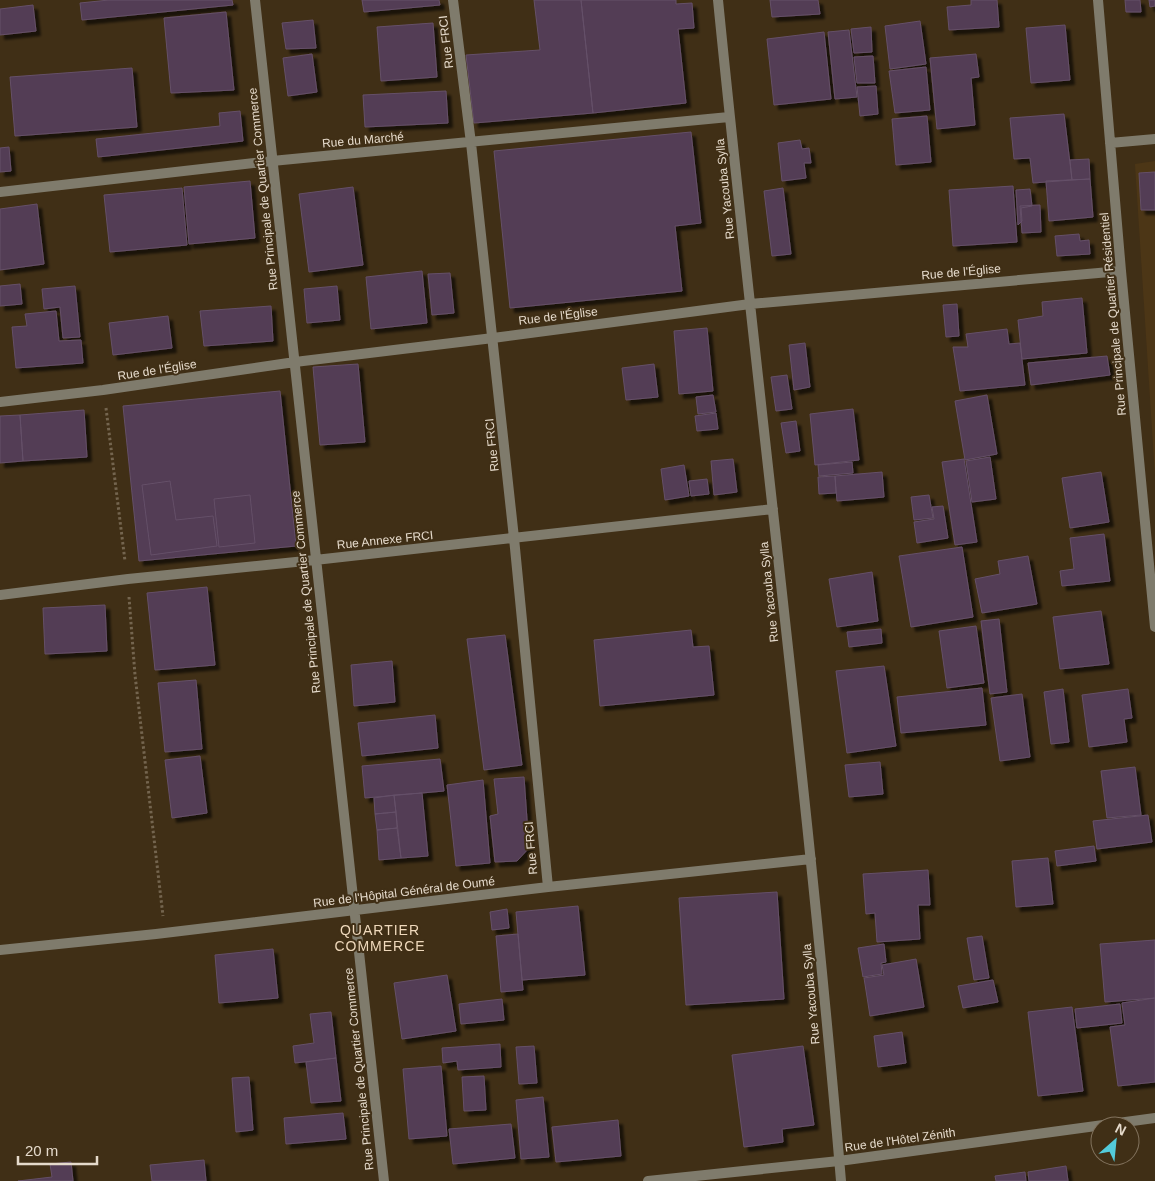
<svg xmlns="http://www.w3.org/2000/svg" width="1155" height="1181" font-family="Arial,sans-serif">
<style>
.built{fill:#4c3616}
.building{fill:#523c55;stroke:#655068;filter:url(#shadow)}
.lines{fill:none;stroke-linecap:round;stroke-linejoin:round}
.path{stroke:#74654f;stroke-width:3;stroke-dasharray:2.5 2.5;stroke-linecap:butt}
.minor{stroke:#7f7b6c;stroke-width:10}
.labels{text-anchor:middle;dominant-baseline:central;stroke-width:4;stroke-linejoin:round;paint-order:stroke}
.street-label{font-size:12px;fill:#e5dacb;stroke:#402f16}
.neighbourhood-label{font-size:14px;letter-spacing:1px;fill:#efd9bc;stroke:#402f16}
</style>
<defs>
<filter id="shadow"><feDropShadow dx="4.5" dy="4.5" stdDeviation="1" flood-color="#0009"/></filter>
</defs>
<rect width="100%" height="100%" fill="#402f16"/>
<!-- built -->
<path class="built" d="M 1155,161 L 1155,476 L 1135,164 Z"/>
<!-- building -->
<path class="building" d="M 109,0 L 232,0 L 233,5 L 82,20 L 80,3 Z
M 362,0 L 439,0 L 440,5 L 364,12 Z
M 534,0 L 581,0 L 593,113 L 474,123 L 466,55 L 540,50 Z
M 581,0 L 676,0 L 676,4 L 692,3 L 694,28 L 678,29 L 686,103 L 593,113 Z
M 770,0 L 818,0 L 820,14 L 772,17 Z
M 971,0 L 997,0 L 999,27 L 949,30 L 947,7 L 971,5 Z
M 1125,0 L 1140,0 L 1141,12 L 1126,12 Z
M 1149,0 L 1155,0 L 1155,6 L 1150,7 Z
M 33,5 L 36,31 L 0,35 L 0,9 Z
M 226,12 L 234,90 L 171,93 L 164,18 Z
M 313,20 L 316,48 L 286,49 L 282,23 Z
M 920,21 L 926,64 L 890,69 L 885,26 Z
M 433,23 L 437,77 L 381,81 L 377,27 Z
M 1065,25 L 1070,80 L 1031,83 L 1026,28 Z
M 871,27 L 872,52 L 854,53 L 851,29 Z
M 849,30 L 857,97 L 835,99 L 828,32 Z
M 824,32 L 831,99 L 774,105 L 767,39 Z
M 312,54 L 317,92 L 288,96 L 283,58 Z
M 976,54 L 979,77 L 971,78 L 975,125 L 937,129 L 930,58 Z
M 873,56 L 875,83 L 857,83 L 854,57 Z
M 926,67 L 930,110 L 895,113 L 889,71 Z
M 132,68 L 137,127 L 15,136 L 10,77 Z
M 876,86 L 878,114 L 860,116 L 857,87 Z
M 446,91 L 448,123 L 365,127 L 363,95 Z
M 240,111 L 243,141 L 98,157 L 96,139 L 220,126 L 219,113 Z
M 1064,114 L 1072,180 L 1033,183 L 1030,158 L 1014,159 L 1010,118 Z
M 927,116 L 931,162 L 896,165 L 892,119 Z
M 691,132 L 701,223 L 675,226 L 682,291 L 510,308 L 494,151 Z
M 800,140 L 802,149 L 809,148 L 811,163 L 804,163 L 806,178 L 782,181 L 778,143 Z
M 9,147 L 11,171 L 0,172 L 0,148 Z
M 1089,159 L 1090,179 L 1072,180 L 1070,160 Z
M 1155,172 L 1155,210 L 1141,210 L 1139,173 Z
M 1090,179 L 1093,217 L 1049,221 L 1046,181 Z
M 250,181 L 255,238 L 189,244 L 184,187 Z
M 1013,186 L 1017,242 L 953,246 L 949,190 Z
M 353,187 L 363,265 L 309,272 L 299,194 Z
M 182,188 L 187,245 L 110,252 L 104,195 Z
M 783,188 L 791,254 L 772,256 L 764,191 Z
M 1030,189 L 1032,206 L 1021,208 L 1022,221 L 1018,225 L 1016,190 Z
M 37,204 L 44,264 L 0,270 L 0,209 Z
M 1040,205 L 1041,232 L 1022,233 L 1020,206 Z
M 1079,234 L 1080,241 L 1089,240 L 1090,254 L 1057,256 L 1055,236 Z
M 422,271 L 427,323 L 371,329 L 366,277 Z
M 450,273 L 454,313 L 432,315 L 428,274 Z
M 20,284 L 22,304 L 0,306 L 0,286 Z
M 75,286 L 80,337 L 63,338 L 60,307 L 44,309 L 42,289 Z
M 337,286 L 340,320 L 307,323 L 304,289 Z
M 1082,298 L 1087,353 L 1022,359 L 1018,320 L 1043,316 L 1042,302 Z
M 957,304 L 959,336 L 946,337 L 943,305 Z
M 271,306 L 273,341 L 204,346 L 200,311 Z
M 56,311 L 59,341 L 81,340 L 83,363 L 16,368 L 12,327 L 27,326 L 25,314 Z
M 168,316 L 172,348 L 113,355 L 109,323 Z
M 707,328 L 713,391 L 679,394 L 674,331 Z
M 1007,329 L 1009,344 L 1020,343 L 1025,385 L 960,391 L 953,347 L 968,347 L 966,334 Z
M 805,343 L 810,387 L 794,390 L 789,345 Z
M 1107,356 L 1110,375 L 1031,385 L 1028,363 Z
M 358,364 L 365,442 L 320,445 L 313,367 Z
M 654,364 L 658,397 L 626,400 L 622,368 Z
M 787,375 L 792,409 L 776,411 L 771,377 Z
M 280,391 L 296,546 L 139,561 L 123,406 Z
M 713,395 L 716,412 L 698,414 L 696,397 Z
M 987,395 L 997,454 L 965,460 L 955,401 Z
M 853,409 L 859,460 L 815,465 L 810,414 Z
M 84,410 L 87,457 L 23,461 L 20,415 Z
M 716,413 L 718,429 L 697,431 L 695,416 Z
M 20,415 L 23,461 L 0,463 L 0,416 Z
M 796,421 L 800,451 L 786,453 L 781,423 Z
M 990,457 L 996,499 L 972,502 L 966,461 Z
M 733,459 L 737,492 L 714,495 L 711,461 Z
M 964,459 L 977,542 L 955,545 L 942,462 Z
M 852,462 L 853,473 L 819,476 L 818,465 Z
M 684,465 L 689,496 L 665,500 L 661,469 Z
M 882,472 L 884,497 L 837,501 L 835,476 Z
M 1101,472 L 1109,522 L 1070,528 L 1062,478 Z
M 835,476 L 836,493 L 819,494 L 818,477 Z
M 707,479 L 709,494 L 691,496 L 689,481 Z
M 170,481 L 176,520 L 213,516 L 217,546 L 151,555 L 142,485 Z
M 250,495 L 255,543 L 219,547 L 214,499 Z
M 929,495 L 933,518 L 914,520 L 911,497 Z
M 943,506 L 948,538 L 917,543 L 914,522 L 934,519 L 932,507 Z
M 1104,534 L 1110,581 L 1062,586 L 1060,571 L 1074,569 L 1070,538 Z
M 962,547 L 973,617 L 911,627 L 899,556 Z
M 1028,556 L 1037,604 L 982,613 L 975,579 L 1000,574 L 998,561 Z
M 872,572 L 878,621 L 837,627 L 829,579 Z
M 207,587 L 215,665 L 155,670 L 147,593 Z
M 105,605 L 107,651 L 45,654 L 43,608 Z
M 1101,611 L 1109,664 L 1060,669 L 1053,617 Z
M 999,619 L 1007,692 L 990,694 L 981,621 Z
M 976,626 L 984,683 L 947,688 L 939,631 Z
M 881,629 L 882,643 L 849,647 L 847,632 Z
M 691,630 L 693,647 L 709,646 L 714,695 L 600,706 L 594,640 Z
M 505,635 L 522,765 L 484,770 L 467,639 Z
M 392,661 L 395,702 L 354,706 L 351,665 Z
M 884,666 L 896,746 L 847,753 L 836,671 Z
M 196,680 L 202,749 L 165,752 L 158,683 Z
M 982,688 L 986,725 L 901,733 L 897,697 Z
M 1063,689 L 1069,742 L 1051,744 L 1044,692 Z
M 1128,689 L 1132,718 L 1124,719 L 1127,742 L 1089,747 L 1082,695 Z
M 1022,694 L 1030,757 L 1000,761 L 991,698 Z
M 435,715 L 438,748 L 362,756 L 358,723 Z
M 200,756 L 207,813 L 172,818 L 165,760 Z
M 440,759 L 444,791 L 365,798 L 362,766 Z
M 880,762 L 883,794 L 849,797 L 845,765 Z
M 1135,767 L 1141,815 L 1107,818 L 1101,771 Z
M 524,777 L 529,848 L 517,861 L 495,862 L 490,816 L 498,814 L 494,779 Z
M 483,780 L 490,863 L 456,866 L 447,785 Z
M 422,793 L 428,856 L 401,858 L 394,795 Z
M 394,795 L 396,812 L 375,814 L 374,798 Z
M 396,812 L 397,828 L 377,830 L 375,814 Z
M 1148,815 L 1152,842 L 1097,849 L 1093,821 Z
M 397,828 L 401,858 L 379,860 L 377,830 Z
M 1094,846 L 1096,861 L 1057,866 L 1055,851 Z
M 1048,858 L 1053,904 L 1016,907 L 1012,861 Z
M 928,870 L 930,905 L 918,905 L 920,939 L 877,942 L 875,913 L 866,914 L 863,874 Z
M 777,892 L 784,999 L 686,1005 L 679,898 Z
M 578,906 L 585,975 L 522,980 L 516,912 Z
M 507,909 L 509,928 L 492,930 L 490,912 Z
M 518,934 L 523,990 L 501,992 L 496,936 Z
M 982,936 L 989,978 L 974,980 L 967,938 Z
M 1155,940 L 1155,998 L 1105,1002 L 1100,944 Z
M 884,944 L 886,962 L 881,963 L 882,974 L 863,977 L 858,948 Z
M 273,949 L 278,998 L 219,1003 L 215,955 Z
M 916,959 L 924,1007 L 870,1016 L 864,978 L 884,975 L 882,965 Z
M 447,975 L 456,1031 L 402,1039 L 394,983 Z
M 993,980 L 998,1002 L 963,1008 L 958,986 Z
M 1155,998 L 1155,1082 L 1118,1086 L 1110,1027 L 1125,1025 L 1122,1003 Z
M 502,999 L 504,1020 L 461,1024 L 459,1004 Z
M 1120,1004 L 1122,1023 L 1077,1028 L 1075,1009 Z
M 1072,1007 L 1083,1091 L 1038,1096 L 1028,1012 Z
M 331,1012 L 336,1058 L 295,1063 L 293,1046 L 314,1043 L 310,1014 Z
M 902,1032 L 906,1063 L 878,1067 L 874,1036 Z
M 500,1044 L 501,1067 L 458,1070 L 457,1061 L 443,1063 L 442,1048 Z
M 534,1046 L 537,1083 L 519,1084 L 516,1047 Z
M 803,1046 L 814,1125 L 782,1129 L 783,1142 L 744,1147 L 732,1055 Z
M 336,1058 L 341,1101 L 311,1103 L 306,1062 Z
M 441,1066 L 447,1136 L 409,1139 L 403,1069 Z
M 484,1076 L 486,1110 L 464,1111 L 462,1077 Z
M 249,1077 L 253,1130 L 236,1132 L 232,1078 Z
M 543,1097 L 549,1157 L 521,1159 L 516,1100 Z
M 343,1113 L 346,1139 L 286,1144 L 284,1118 Z
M 618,1120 L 621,1156 L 556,1162 L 552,1127 Z
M 511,1124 L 515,1158 L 453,1164 L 449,1129 Z
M 204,1160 L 206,1181 L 152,1181 L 150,1165 Z
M 71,1162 L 73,1181 L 18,1181 L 52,1177 L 50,1164 Z
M 1066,1166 L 1068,1181 L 1029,1181 L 1028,1172 Z
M 1025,1172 L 1026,1181 L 996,1181 L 995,1176 Z"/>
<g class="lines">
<!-- path -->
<path class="path" d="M 106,408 L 125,561
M 129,597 L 135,675 L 163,916"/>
<!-- minor -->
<path class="minor" d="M 255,0 C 298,394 340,788 384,1181
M 453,0 L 471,143 L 514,538 L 548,887
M 718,0 C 757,394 808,787 841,1181
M 1098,0 L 1121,271 L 1155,627
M 1110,143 L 1155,139
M 0,192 L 272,161 L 729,117
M 0,402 L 103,390 L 295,362 L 493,338 L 750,304 L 1121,271
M 0,595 L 128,579 L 315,560 L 773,509
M 0,950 L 156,934 L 548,887 L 811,859
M 648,1181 L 839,1161 L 1155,1118"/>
</g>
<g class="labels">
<!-- street labels -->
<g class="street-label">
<text transform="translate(446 42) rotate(-97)">Rue FRCI</text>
<text transform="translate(363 140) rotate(-5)">Rue du Marché</text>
<text transform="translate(263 189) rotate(-96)">Rue Principale de Quartier Commerce</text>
<text transform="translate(725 189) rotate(-96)">Rue Yacouba Sylla</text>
<text transform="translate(961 272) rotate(-5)">Rue de l'Église</text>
<text transform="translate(1113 314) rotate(-95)">Rue Principale de Quartier Résidentiel</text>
<text transform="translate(558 316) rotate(-7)">Rue de l'Église</text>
<text transform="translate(157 370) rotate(-9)">Rue de l'Église</text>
<text transform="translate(492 445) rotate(-96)">Rue FRCI</text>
<text transform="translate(385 540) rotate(-6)">Rue Annexe FRCI</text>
<text transform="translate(306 592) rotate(-96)">Rue Principale de Quartier Commerce</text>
<text transform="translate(769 592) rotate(-96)">Rue Yacouba Sylla</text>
<text transform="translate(531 848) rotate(-95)">Rue FRCI</text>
<text transform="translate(404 892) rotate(-7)">Rue de l'Hôpital Général de Oumé</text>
<text transform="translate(811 994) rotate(-95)">Rue Yacouba Sylla</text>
<text transform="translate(359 1069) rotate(-96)">Rue Principale de Quartier Commerce</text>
<text transform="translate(900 1140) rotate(-8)">Rue de l'Hôtel Zénith</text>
</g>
<!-- neighbourhood labels -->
<g class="neighbourhood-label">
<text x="380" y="930">QUARTIER<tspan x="380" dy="16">COMMERCE</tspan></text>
</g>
</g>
<!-- north arrow -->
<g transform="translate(1115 1141) rotate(27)"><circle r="24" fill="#402f16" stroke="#82735e"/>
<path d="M0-4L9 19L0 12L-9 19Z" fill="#53cbdb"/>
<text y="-8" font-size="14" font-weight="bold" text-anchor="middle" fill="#e5dacb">N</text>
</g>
<!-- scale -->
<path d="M18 1156v8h79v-8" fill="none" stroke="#e5dacb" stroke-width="2.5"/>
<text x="25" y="1156" font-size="15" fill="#e5dacb" stroke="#402f16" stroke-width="4" paint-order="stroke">20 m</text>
</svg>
